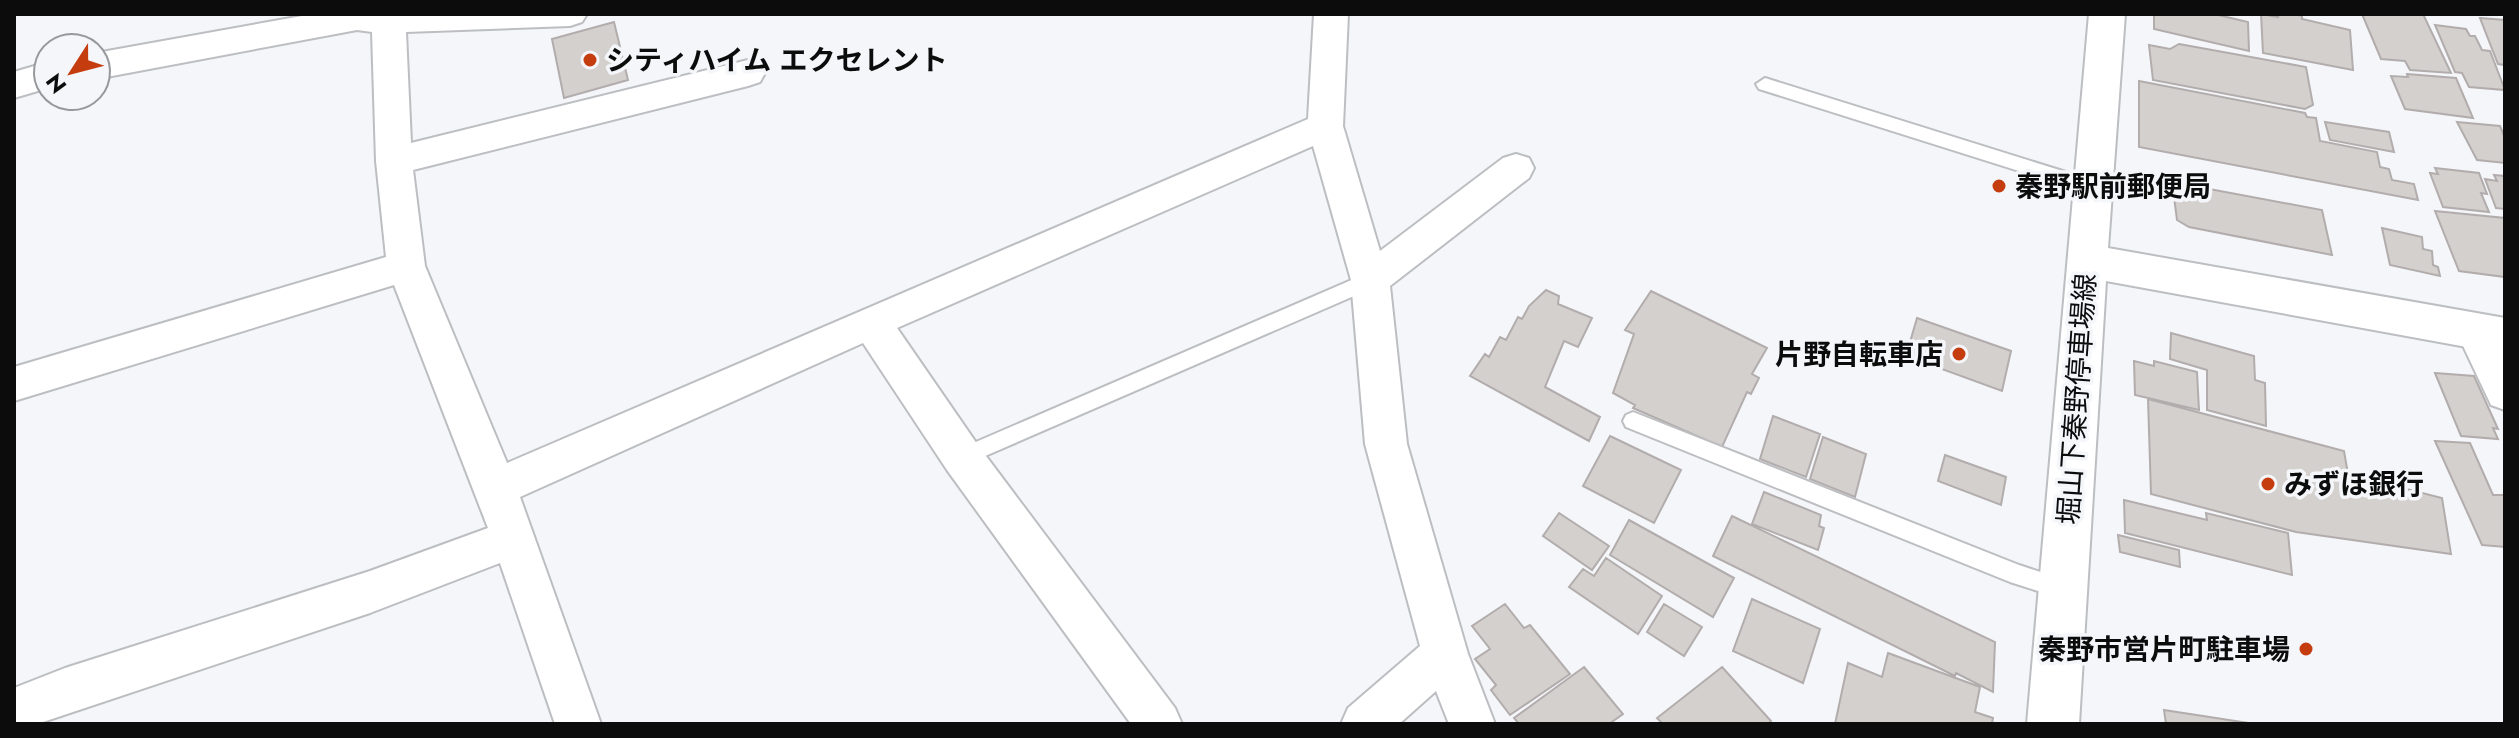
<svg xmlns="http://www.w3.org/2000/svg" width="2519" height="738" font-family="Jost,'Noto Sans JP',sans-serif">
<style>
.building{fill:#d4d0ce;stroke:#b2adac;stroke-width:2}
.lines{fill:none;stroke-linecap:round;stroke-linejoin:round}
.lane-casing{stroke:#bcbec1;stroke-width:4}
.street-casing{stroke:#bcbec1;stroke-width:4}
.secondary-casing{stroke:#bcbec1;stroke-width:4}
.lane{fill:#fff;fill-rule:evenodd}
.street{fill:#fff;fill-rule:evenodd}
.secondary{fill:#fff;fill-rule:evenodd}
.poi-dot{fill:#c53d0e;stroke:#f4f6fa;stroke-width:3}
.labels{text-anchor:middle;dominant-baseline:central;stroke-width:7;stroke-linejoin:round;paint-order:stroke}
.poi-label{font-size:28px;font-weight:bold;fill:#0c0c0d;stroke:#f4f6fa;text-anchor:start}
.street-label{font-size:28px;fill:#0c0c0d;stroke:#f4f6fa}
</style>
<rect width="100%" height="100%" fill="#f4f6fa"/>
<!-- building -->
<path class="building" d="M 2154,14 L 2214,14 L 2248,22 L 2249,51 L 2154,29 Z
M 2261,14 L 2278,17 L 2279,14 L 2295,14 L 2302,16 L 2302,19 L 2350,30 L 2353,70 L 2263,53 Z
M 2362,14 L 2423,14 L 2451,73 L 2410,70 L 2405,61 L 2381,59 Z
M 2480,18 L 2505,20 L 2505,65 L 2498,64 Z
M 614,22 L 628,80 L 564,98 L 552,39 Z
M 2435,25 L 2466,29 L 2470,36 L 2475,36 L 2482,50 L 2490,51 L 2505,90 L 2469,87 L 2462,73 L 2455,72 Z
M 2179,44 L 2306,67 L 2313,105 L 2305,109 L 2153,80 L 2149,45 L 2170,49 Z
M 2407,74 L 2456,78 L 2473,118 L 2405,109 L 2391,76 L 2408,77 Z
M 2139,81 L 2305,113 L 2307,117 L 2316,118 L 2320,141 L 2377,152 L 2380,167 L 2389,169 L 2392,180 L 2414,184 L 2418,200 L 2139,147 Z
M 2325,122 L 2389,132 L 2394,152 L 2330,140 Z
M 2457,122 L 2500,126 L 2505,138 L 2505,163 L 2477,160 Z
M 2435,168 L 2479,173 L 2487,194 L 2481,193 L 2489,212 L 2443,207 L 2430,173 L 2438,174 Z
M 2494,175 L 2505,176 L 2505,209 L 2496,208 L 2485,179 L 2497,181 Z
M 2172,182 L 2322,210 L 2332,255 L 2189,227 L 2177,220 Z
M 2435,211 L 2505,218 L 2505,277 L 2459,271 Z
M 2382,228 L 2422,237 L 2423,249 L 2432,251 L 2433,265 L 2438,267 L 2440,276 L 2390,265 Z
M 1546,290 L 1559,296 L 1558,304 L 1592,318 L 1578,347 L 1564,341 L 1545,387 L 1600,417 L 1589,441 L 1470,376 L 1485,354 L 1489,357 L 1500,337 L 1506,340 L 1518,317 L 1522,319 L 1529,306 Z
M 1651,291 L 1767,348 L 1752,374 L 1759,378 L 1751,394 L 1747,392 L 1722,447 L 1633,408 L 1635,405 L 1613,393 L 1634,334 L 1625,330 Z
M 1917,318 L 2011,351 L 2002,391 L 1906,356 Z
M 2171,333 L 2254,356 L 2255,380 L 2265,383 L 2266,426 L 2207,410 L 2207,370 L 2170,359 Z
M 2134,361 L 2154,366 L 2154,361 L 2197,372 L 2199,410 L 2135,395 Z
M 2435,373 L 2474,376 L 2498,429 L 2493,428 L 2498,439 L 2461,436 Z
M 2148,399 L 2344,451 L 2348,474 L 2442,498 L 2451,554 L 2296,532 L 2151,494 Z
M 1773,416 L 1820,434 L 1806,477 L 1760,459 Z
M 1610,436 L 1681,470 L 1654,523 L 1583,486 Z
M 1823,437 L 1866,454 L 1855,497 L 1810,479 Z
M 2435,441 L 2470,443 L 2493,495 L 2505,495 L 2505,547 L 2482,545 Z
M 1945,455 L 2006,477 L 2001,505 L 1938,481 Z
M 1764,492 L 1821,515 L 1819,526 L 1824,528 L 1818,550 L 1752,524 Z
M 2124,500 L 2207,520 L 2206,513 L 2288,533 L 2292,575 L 2125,533 Z
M 1559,513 L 1609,546 L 1592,570 L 1543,536 Z
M 1732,516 L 1995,642 L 1993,692 L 1956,673 L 1955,676 L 1713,556 Z
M 1629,520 L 1734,578 L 1713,617 L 1610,555 Z
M 2118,535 L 2179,550 L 2180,567 L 2120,552 Z
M 1606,558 L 1662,596 L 1638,634 L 1569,587 L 1583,569 L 1594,576 Z
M 1752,599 L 1820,629 L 1803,683 L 1733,651 Z
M 1505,604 L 1524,628 L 1530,625 L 1570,674 L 1510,715 L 1491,690 L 1496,685 L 1475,659 L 1490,649 L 1472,626 Z
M 1664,604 L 1702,627 L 1684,656 L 1647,632 Z
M 1888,653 L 1980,687 L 1975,712 L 1993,718 L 1992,724 L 1835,724 L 1848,663 L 1882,677 Z
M 1584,667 L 1623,714 L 1609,724 L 1519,724 L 1514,718 Z
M 1722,667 L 1771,721 L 1768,724 L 1663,724 L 1657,718 Z
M 2164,710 L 2255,724 L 2166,724 Z"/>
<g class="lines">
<defs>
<path id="lane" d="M 1765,78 L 2098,182 L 2101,187 L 2092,194 L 1759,89 L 1756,84 Z
M 1370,272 L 1377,274 L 1380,280 L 1377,286 L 969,463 L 962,466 L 955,463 L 952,457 L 955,451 Z
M 1633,412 L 2019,565 L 2071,582 L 2074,589 L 2071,596 L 2063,599 L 2010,582 L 1626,427 L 1623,421 L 1626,415 Z"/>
<path id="street" d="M 313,14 L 587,14 L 582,22 L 570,26 L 406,32 L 411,143 L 748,60 L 760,64 L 765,73 L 760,82 L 748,86 L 413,170 L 425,266 L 507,463 L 1308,119 L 1314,14 L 1348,14 L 1343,126 L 1380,251 L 1503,158 L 1516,154 L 1529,158 L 1534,168 L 1529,178 L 1390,286 L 1407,444 L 1468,654 L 1495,724 L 1449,724 L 1436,691 L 1399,724 L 1341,724 L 1348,708 L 1420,646 L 1365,444 L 1351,280 L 1313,146 L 897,328 L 977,444 L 1175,708 L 1182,724 L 1131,724 L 947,470 L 863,343 L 520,497 L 601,724 L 555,724 L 500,563 L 370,613 L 37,724 L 14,724 L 14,688 L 65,668 L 370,571 L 488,528 L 394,285 L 14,401 L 14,367 L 386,257 L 376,161 L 372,32 L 357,30 L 96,79 L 96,53 Z
M 48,62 L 48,88 L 14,98 L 14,72 Z
M 2477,317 L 2491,321 L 2505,351 L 2505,410 L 2491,405 L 2457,333 L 2463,321 Z"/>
<path id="secondary" d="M 2089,14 L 2125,14 L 2108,248 L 2505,318 L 2505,354 L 2106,281 L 2079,724 L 2027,724 Z"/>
</defs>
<!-- lane casing -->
<use href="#lane" class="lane-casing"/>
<!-- street casing -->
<use href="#street" class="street-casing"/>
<!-- secondary casing -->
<use href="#secondary" class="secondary-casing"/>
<!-- lane -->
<use href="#lane" class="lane"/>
<!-- street -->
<use href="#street" class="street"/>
<!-- secondary -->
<use href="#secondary" class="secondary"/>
</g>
<!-- markers -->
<g class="poi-dot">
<circle cx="590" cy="60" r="8"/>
<circle cx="1999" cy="186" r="8"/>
<circle cx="1959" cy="354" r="8"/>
<circle cx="2268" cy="484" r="8"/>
<circle cx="2306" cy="649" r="8"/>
</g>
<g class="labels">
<!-- poi labels -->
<g class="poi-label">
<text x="606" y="60">シティハイム エクセレント</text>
<text x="2015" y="186">秦野駅前郵便局</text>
<text x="1943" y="354" text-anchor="end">片野自転車店</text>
<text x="2284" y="484">みずほ銀行</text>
<text x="2290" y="649" text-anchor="end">秦野市営片町駐車場</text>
</g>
<!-- street labels -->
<g class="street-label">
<text transform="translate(2077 399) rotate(-86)">堀山下秦野停車場線</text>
</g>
</g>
<!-- border -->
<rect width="2519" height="738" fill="none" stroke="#0c0c0d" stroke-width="32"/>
<!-- north arrow -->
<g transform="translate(72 72) rotate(234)"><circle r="38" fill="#f4f6fa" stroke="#97989b" stroke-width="2"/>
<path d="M0-6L14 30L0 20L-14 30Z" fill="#c53d0e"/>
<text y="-12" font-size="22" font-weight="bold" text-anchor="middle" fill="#0c0c0d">N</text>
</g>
</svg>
